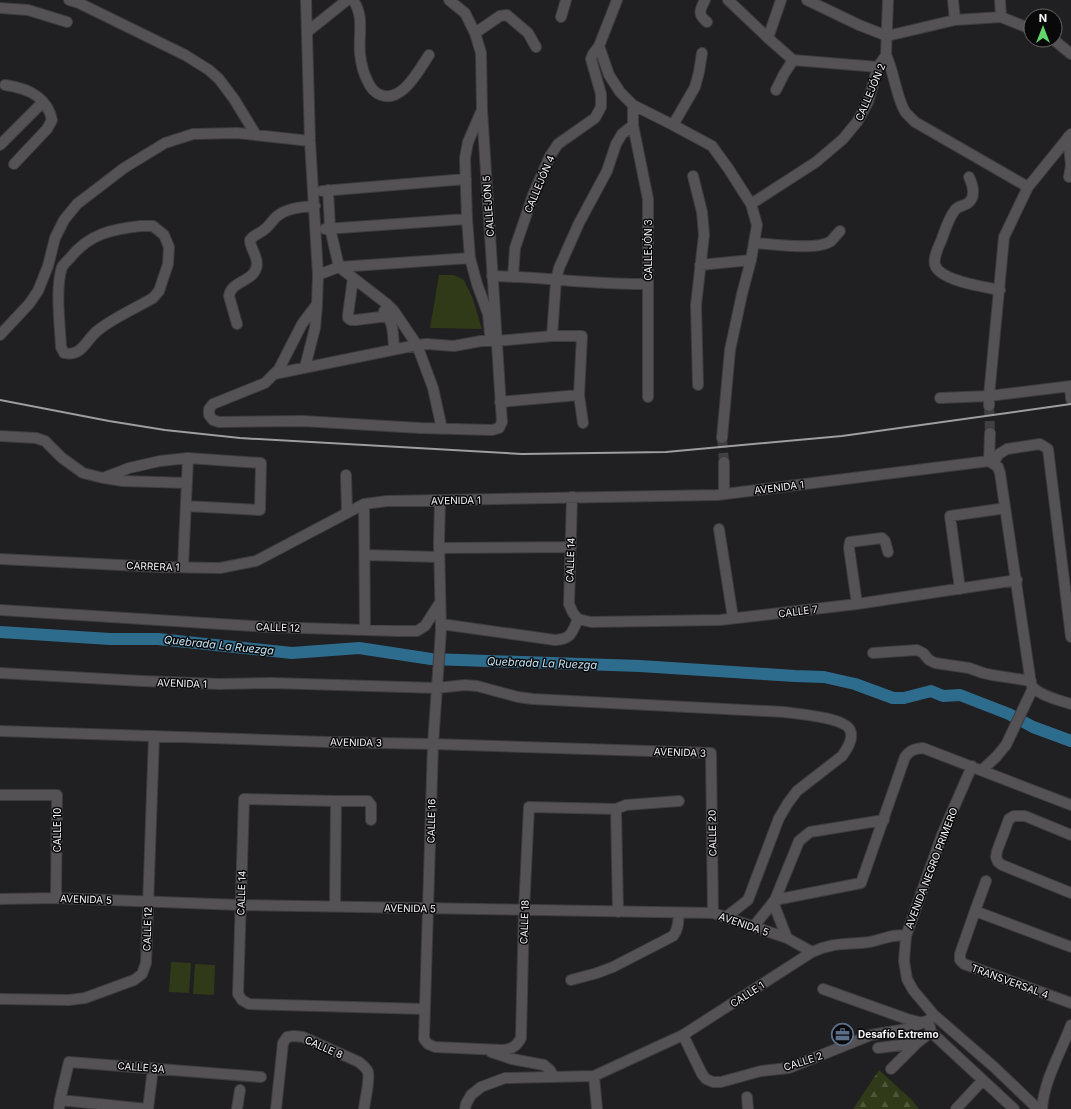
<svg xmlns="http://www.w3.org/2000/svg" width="1071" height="1109" font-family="Inter,sans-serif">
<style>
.forest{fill:url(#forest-firs)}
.garden{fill:#303a19}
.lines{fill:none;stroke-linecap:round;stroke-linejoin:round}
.river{stroke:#2e6c8d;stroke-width:12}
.minor-tunnel{stroke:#403f41;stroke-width:10;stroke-dasharray:10 5;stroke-linecap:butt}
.minor-casing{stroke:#3d3c3e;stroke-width:12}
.minor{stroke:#545255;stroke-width:10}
.rail{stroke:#9e9d9f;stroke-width:2}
.labels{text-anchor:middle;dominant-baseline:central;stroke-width:3;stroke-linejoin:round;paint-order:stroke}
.street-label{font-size:10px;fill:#f4f3f5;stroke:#0a090a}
.poi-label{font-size:10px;font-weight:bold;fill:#f4f3f5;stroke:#0a090a;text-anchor:start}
.water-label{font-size:11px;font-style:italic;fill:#c1e3f7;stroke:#0a090a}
</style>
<defs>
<pattern id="forest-firs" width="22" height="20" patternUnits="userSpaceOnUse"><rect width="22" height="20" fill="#303a19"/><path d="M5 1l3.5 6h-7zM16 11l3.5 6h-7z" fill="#4f573b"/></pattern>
</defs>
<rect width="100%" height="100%" fill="#201f21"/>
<!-- forest -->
<path class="forest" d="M 879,1070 L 912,1100 L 919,1109 L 853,1109 Z"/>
<!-- garden -->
<path class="garden" d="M 439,275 L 454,275 L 464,280 L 473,299 L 482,329 L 430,328 Z
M 171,962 L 191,963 L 189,993 L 169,992 Z
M 195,964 L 215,965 L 214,995 L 193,994 Z"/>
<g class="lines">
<!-- river -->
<path class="river" d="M 0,632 L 110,639 L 158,639 L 292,653 L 359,648 L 431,659 L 640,666 L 795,676 L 824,677 L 855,684 L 893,698 L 904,698 L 931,691 L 943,696 L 960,695 L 1009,714 L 1033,727 L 1071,741"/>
<!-- minor-tunnel -->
<path class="minor-tunnel" d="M 989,406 L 990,433
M 722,438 L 724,462"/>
<defs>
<path id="minor" d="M 69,0 L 79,3 L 185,55 L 209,70 L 219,79 L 234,99 L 256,135
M 306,0 L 310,141 L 318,275 L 317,304 L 302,324 L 279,369 L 265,383 L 213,404 L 209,409 L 209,415 L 213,420 L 219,422 L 303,421 L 420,428 L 492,430 L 499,428 L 502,422 L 482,110 L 481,53 L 475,33 L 465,13 L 449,0
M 353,0 C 365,17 358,35 360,54 C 361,63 363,72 367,80 C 370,87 374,93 381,95 C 402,103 419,70 429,55
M 705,0 C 700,10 697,14 707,22
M 728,0 L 768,38
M 781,0 L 768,38 L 793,60 L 878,67
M 807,0 L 859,25 L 887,36 L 955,20 L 1001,17 L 1000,0
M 953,0 L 955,20
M 0,8 L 28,10 L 67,22
M 561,17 L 566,0
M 1001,17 L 1031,29
M 307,32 L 347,0
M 475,33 L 500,16 L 507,15 L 528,33 L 536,47
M 1054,40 L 1071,54
M 599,46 L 609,75 L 620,92 L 633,105 L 673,125 L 712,146 L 728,168 L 751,204 L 757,225 L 751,260 L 742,294 L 730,350 L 722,438
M 886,55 C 894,71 897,101 906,113 C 909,116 912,119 915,122 L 1028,187
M 5,85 C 27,88 47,96 52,120 L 47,129 L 14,164
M 776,90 L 784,74 L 793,60
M 633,105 L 633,125 L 648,199 L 648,397
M 481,112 L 468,142 L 465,158 L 467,219 L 470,258 L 477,284 L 488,314 L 490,334
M 673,125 L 695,87 L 699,72 L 702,53
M 1068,137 L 1071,165
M 0,145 L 43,102
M 693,176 L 702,212 L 704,235 L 696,305 L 698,385
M 969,177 C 973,185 976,197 968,203 C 964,206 958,206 955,210 C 948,219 945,231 941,241 C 938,248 933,258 935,265 C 940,281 985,287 1000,290
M 1069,177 L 1071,165
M 328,190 L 330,228 L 339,267 L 470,258
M 322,191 L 466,179
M 751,204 L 816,162 L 843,139 L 857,122 L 868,102 L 878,67 L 886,55 L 888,0
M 141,226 L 153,226 L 164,235 L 169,247 L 168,264 L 159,291 L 153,298 C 136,308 109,320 96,332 C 85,342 81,357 64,353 L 61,347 C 60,325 55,288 62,267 C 64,264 68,260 70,258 C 89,234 112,229 141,226 Z
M 325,229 L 467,219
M 755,243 C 772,244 818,251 831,241 C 834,238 837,234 840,231
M 700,265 L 751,260
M 492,276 C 544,277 596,285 648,284
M 513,277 L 515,248 L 533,195 L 550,156 L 558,144 L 595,118 L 601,107 L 601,94 L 591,59 L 593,54 L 599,46 L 617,0
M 353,278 L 348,315 L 348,318 L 351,320 L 356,320 L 388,316
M 384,311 C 394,323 393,334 394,349
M 237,324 L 229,296 C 231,280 256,282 257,264 C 257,255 250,248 250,240 C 254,234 260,234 265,229 C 269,226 272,221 276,217 C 286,208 301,207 315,206
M 0,335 L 29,304 L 38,291 L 48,266 L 55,238 L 64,220 L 77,204 L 124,168 L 165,143 L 193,134 L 237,133 L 310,141
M 552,336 L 556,280 L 559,268 L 579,223 L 607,171 L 616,144 L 622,134 L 633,125
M 305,367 L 315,328 L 317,305
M 274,374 L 417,345 L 394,311 L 387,304 L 339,267 L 318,275
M 1070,387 L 1071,399
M 579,395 L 583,423
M 940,398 L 989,396 L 1071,386
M 989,406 L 989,396 L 1004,237 L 1028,187 L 1071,134
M 442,429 L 433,388 L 417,345 L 427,344 L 454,346 L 481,341 L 497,341 L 552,336 L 582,336 L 579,395 L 500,402
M 0,436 L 36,438 L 45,441 L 62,458 L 83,473 L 103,478 L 129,468 L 160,461 L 188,458 L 261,463 L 260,510 L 186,506
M 989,461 L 990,433
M 724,462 L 724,494
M 993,463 L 999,454 L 1007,449 L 1040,444 L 1048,449 L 1071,637
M 346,475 L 347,512
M 104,478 L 123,481 L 187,483
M 572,497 L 569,604 L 573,613 L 578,619
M 440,500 L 439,542 L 441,630 L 433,744 L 424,1039 L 428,1044 L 435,1047 L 502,1050 C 512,1049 516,1047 521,1038 L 524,910 L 529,807 L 616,809 L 618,912
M 364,504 L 365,630
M 719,529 L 733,618
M 439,548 L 571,547
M 365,555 L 439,557
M 0,559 L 159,567 L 220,568 L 256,561 L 364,504 L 387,501 L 717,495 L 989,461 L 998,467 L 1000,473 L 1031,684 C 1036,695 1059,700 1071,704
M 183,567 L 188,458
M 960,589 L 950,516 L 999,509
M 857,604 L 849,548 L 850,542 L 882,538 L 885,541 L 888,552
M 0,610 L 268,627 L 398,631 L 417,631 L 425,626 L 439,604
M 578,619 L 591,622 L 720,620 L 857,604 L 1017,580
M 441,624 L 555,640 C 572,639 572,632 578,619
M 873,653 L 917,650 L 923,653 L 929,660 L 935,663 L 969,668 L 983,673 L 992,675 L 1031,681
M 0,673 L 142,681 L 220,684 L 272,683 L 437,688 L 465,685 L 477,686 L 518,697 L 533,699 L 784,712 C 797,714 844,717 850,730 C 854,739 847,749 842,756 L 797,791 L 788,803 L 779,818 L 748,900 L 726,917
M 0,731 L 327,742 L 433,744 L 711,753 L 713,913
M 972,766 L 942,835 L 906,936 L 904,961 L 907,979 L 913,990 L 934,1015 L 994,1067 L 1038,1109
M 982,770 L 996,757 L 1006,745 L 1033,688
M 0,795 L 57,795 L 56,898
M 336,801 L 368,801 L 371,805 L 371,820
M 616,809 L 626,805 L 679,801
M 1071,835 L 1025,816 L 1014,816 L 1009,819 L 997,851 L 996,857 L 998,862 L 1002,865 L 1071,893
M 0,899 L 56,898 L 240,905 L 713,913 L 787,938 L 812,952
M 775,900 L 861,883 L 905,757 C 910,750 914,749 923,748 L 1071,805
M 773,902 L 787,938
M 335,906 L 336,801 L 244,799 L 238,994 L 242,1000 L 249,1004 L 425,1009
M 975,911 L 986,881
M 754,926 L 775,900 L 799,841 L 810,832 L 884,820
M 1071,947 L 975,911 L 960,954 L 960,960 L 964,964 L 1071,1003
M 571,980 L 597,973 L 613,967 L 673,936 C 679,929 678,921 679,913
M 823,989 L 907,1019 L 923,1023
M 0,999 L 69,1000 L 85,998 L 134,980 L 142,974 L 146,963 L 154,736
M 931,1032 L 1014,1109
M 683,1035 L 702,1074 L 706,1079 L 713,1082 L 721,1082 L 761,1071 L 789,1068 L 871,1035 L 907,1029 L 929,1020 L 934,1015
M 878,1048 L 917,1043
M 491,1052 L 512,1059 L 544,1065 L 550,1070 L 554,1077
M 891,1069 L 917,1043 L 931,1032 L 930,1027
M 594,1076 L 597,1109
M 747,1097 L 748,1109
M 60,1100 L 147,1109
M 59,1109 L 60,1100 L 69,1062 L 261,1077
M 148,1109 L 153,1068
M 237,1109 L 240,1090
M 276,1109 L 283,1043 L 287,1037 L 294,1036 L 303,1037 L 359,1062 C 362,1065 366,1067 368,1072 C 370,1081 365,1099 364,1109
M 465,1109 L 466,1104 L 471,1095 L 481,1087 L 505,1078 L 594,1076 L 683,1035 L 812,952 C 833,942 847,945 869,942 C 881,940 894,933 906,936
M 956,1109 L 983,1080
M 1042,1109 C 1044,1080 1061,1052 1071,1025"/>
</defs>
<!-- minor casing -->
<use href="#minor" class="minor-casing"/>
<!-- minor -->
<use href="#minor" class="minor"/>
<!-- rail -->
<path class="rail" d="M 0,400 L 109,421 L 165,430 L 240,438 L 522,454 L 666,452 L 842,436 L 1071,404"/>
</g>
<!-- icons -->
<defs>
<symbol id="office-ring" viewBox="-11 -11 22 22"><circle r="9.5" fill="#0a090a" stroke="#5c6f8a" stroke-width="1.5"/><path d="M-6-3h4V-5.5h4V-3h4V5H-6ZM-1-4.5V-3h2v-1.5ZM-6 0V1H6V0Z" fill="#5c6f8a"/></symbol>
</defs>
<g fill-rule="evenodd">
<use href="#office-ring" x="830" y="1022" width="25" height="25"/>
</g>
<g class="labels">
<!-- street labels -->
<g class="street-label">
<text transform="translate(870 92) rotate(-67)">CALLEJÓN 2</text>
<text transform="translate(539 184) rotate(-67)">CALLEJÓN 4</text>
<text transform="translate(488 206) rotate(-94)">CALLEJÓN 5</text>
<text transform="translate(648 250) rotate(-90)">CALLEJÓN 3</text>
<text transform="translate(779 487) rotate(-7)">AVENIDA 1</text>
<text transform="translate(456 500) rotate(-1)">AVENIDA 1</text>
<text transform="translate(570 560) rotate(-88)">CALLE 14</text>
<text transform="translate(153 566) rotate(2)">CARRERA 1</text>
<text transform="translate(798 611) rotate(-7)">CALLE 7</text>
<text transform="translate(278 627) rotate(2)">CALLE 12</text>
<text transform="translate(182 683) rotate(2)">AVENIDA 1</text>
<text transform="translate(356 742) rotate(1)">AVENIDA 3</text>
<text transform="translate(680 752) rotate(2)">AVENIDA 3</text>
<text transform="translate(431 821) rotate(-89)">CALLE 16</text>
<text transform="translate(57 830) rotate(-90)">CALLE 10</text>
<text transform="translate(712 833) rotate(-91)">CALLE 20</text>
<text transform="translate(931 868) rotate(-69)">AVENIDA NEGRO PRIMERO</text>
<text transform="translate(241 893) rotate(-88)">CALLE 14</text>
<text transform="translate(86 899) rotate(2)">AVENIDA 5</text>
<text transform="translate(410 908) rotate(1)">AVENIDA 5</text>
<text transform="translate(524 922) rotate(-88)">CALLE 18</text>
<text transform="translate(744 924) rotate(19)">AVENIDA 5</text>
<text transform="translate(147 929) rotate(-88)">CALLE 12</text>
<text transform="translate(1010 981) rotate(20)">TRANSVERSAL 4</text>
<text transform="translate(747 994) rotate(-33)">CALLE 1</text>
<text transform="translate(324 1047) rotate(24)">CALLE 8</text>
<text transform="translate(803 1061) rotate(-18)">CALLE 2</text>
<text transform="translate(141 1067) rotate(4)">CALLE 3A</text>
</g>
<!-- poi labels -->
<g class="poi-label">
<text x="858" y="1034">Desafío Extremo</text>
</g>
<!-- water labels -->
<g class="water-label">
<text transform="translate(219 645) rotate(6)">Quebrada La Ruezga</text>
<text transform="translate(542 663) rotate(2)">Quebrada La Ruezga</text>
</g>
</g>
<!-- north arrow -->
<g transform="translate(1043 28)"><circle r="19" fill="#0a090a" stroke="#686768"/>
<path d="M0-3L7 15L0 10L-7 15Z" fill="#62d469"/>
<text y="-6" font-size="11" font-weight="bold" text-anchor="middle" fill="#f4f3f5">N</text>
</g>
</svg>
